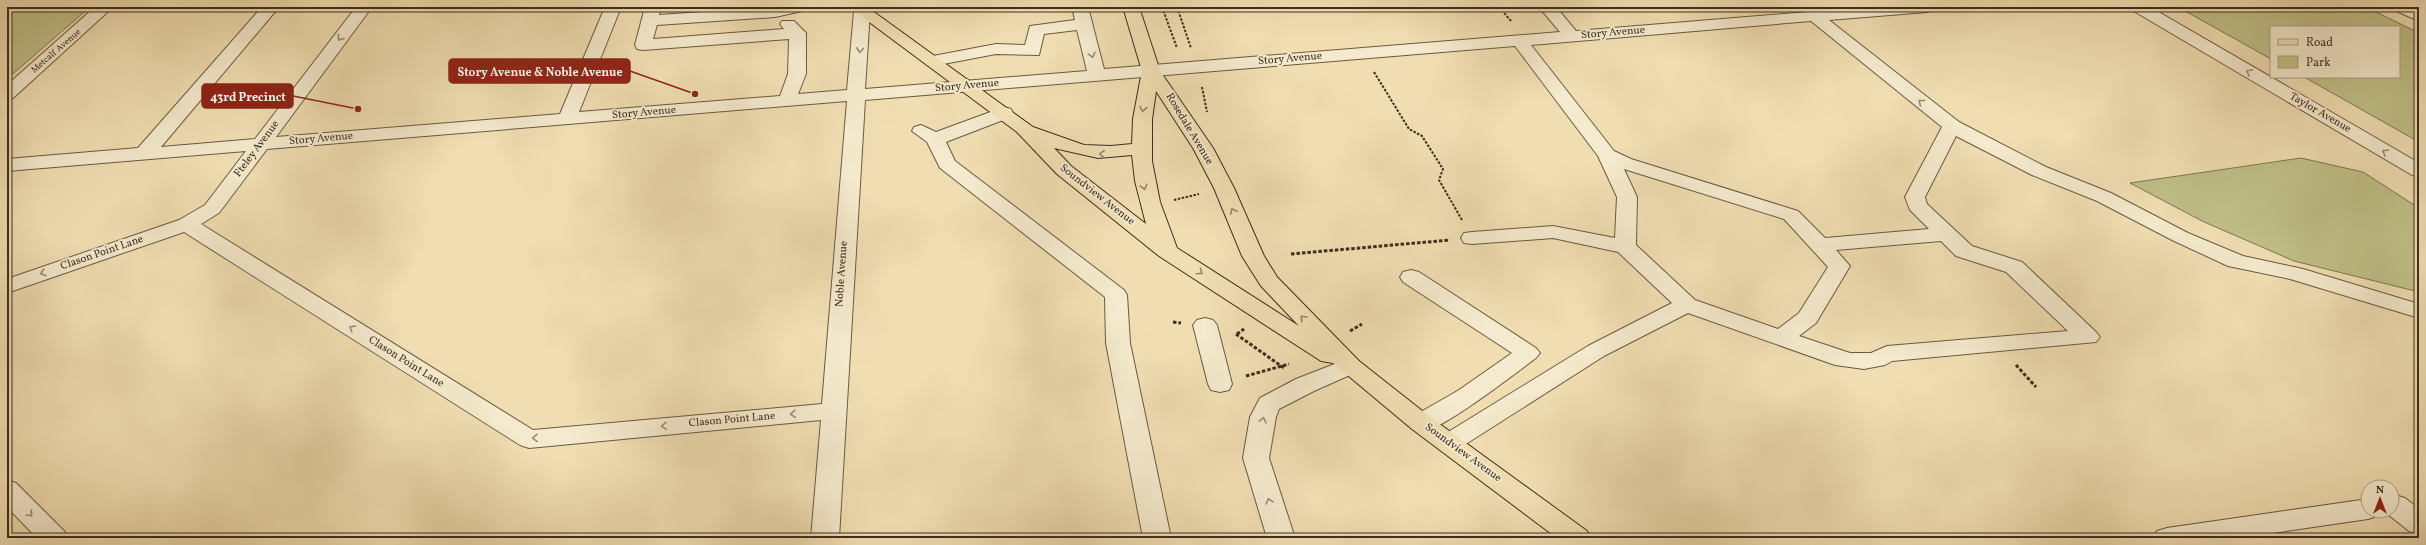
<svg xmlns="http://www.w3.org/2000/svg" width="2426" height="545" font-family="Vollkorn,serif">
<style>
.green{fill:#c0c088;stroke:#7e7752}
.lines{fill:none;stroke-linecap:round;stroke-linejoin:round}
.minor-casing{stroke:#695a42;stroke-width:2}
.major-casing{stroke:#3c2e1d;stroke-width:2}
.path-far1{stroke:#3c2e1d;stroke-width:2;stroke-dasharray:2.5 1.5;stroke-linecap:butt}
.path{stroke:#3c2e1d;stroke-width:3;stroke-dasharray:3.5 2;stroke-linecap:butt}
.minor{fill:#f5eacd;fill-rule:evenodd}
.major{fill:#f0deb2;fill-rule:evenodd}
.oneway{stroke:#988c75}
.oneway2{stroke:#968668}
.labels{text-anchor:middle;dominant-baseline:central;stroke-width:4;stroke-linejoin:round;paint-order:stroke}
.far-street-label{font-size:9px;fill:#3c2e1d;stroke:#f5eacd}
.street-label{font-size:11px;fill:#3c2e1d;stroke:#f5eacd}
.leader{fill:none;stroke:#8f2418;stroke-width:1.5}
.callout-dot{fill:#8f2418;stroke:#f5eacd;stroke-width:1.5}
.callout{fill:#8f2418;stroke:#8f2418;stroke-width:1.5}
.callout-label{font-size:12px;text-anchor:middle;font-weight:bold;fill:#fff}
</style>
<rect width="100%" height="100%" fill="#f0deb2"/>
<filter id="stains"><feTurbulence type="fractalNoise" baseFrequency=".005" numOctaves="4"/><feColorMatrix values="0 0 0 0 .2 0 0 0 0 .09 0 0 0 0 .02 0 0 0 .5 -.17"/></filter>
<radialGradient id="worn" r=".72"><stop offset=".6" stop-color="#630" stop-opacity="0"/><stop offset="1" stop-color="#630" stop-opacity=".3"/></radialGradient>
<!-- green -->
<path class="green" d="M 7,7 L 90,7 L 7,79 Z
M 2178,7 L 2366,7 L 2419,33 L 2419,142 L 2304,77 L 2399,77 L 2399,27 L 2271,27 L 2271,59 Z
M 2301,158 L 2363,172 L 2419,208 L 2419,292 L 2294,261 L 2202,221 L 2130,183 Z"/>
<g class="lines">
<defs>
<path id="minor" d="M 95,7 L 113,7 L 13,98 L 7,99 L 7,85 Z
M 262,7 L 279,7 L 161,147 L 255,139 L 356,7 L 372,7 L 276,137 L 560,114 L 605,7 L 621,7 L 579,112 L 780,96 L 788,74 L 789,39 L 643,50 L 637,49 L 635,45 L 645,7 L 661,7 L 659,15 L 776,7 L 809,7 L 807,10 L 775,17 L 657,25 L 653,39 L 784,29 L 780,24 L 782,21 L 794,21 L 806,33 L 806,74 L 798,94 L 847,90 L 854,11 L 859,7 L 868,8 L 870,11 L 865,89 L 1087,71 L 1077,30 L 1044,34 L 1039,55 L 996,54 L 933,66 L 927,65 L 924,61 L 927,57 L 933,56 L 996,44 L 1025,45 L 1030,26 L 1075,20 L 1072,7 L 1088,7 L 1104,69 L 1560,32 L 1539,7 L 1556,7 L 1576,31 L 1868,7 L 1935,7 L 1933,10 L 1927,12 L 1829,20 L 1959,122 L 2046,167 L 2111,193 L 2188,233 L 2243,256 L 2303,269 L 2419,304 L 2419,318 L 2290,279 L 2228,266 L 2174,241 L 2097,201 L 2032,175 L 1956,136 L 1925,197 L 1927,204 L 1972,246 L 2022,262 L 2096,332 L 2100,337 L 2096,342 L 1892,361 L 1885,365 L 1864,369 L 1835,365 L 1688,313 L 1604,356 L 1458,449 L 1449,452 L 1440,449 L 1436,443 L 1440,437 L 1588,346 L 1672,303 L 1618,252 L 1553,238 L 1472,244 L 1464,243 L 1461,238 L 1464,233 L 1472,232 L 1553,226 L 1615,238 L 1617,197 L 1598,156 L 1515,46 L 865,100 L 839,538 L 811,538 L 821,420 L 529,448 L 520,445 L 184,232 L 7,293 L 7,279 L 179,220 L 205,205 L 246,151 L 7,171 L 7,159 L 138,148 ZM 1811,21 L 1942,127 L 1905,197 L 1910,210 L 1929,229 L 1825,238 L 1798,211 L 1631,159 L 1614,151 L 1531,45 ZM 847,101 L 822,404 L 533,430 L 201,224 L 219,213 L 267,149 ZM 1624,169 L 1784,219 L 1828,267 L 1799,313 L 1778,329 L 1695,300 L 1636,245 L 1637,197 ZM 1941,241 L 1956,256 L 2006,272 L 2068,331 L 1887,346 L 1871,353 L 1850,353 L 1799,336 L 1816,323 L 1850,266 L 1836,250 Z
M 2130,7 L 2150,7 L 2419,163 L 2419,177 L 2412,175 L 2132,10 Z
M 2392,7 L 2413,7 L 2419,10 L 2419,21 L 2394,10 Z
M 1004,107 L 1011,109 L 1013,113 L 1011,117 L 946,142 L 955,161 L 1124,290 L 1127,295 L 1130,343 L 1171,538 L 1143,538 L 1106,343 L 1105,297 L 940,168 L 927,142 L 912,131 L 914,127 L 921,125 L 936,132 Z
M 1411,270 L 1419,272 L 1536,348 L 1540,353 L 1536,358 C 1517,372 1440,432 1421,432 C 1418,432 1415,430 1412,429 L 1408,423 L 1412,417 L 1459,390 L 1512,353 L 1403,282 L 1400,277 L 1403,272 Z
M 1205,318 L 1213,320 L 1217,325 L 1232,384 L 1229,390 L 1220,392 L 1211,390 L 1208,384 L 1193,325 L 1197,320 Z
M 1350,358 L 1359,361 L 1362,366 L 1359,371 L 1314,391 L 1279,409 L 1276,417 L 1269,458 L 1295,538 L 1267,538 L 1243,458 L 1250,417 L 1260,398 L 1296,379 Z
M 7,480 L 16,483 L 64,531 L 68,538 L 37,538 L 7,507 Z
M 2395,495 L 2405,498 L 2419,509 L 2419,534 L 2409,531 L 2385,512 L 2392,511 L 2392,496 Z
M 2368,499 L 2368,511 L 2381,511 L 2378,516 L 2368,519 L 2238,538 L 2153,538 L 2157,531 L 2167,528 Z"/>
<path id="major" d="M 849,7 L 867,7 L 1033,127 L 1084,145 L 1111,146 L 1132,144 L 1133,119 L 1142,71 L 1123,7 L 1139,7 L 1160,71 L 1213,148 L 1234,188 L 1264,256 L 1277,277 L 1359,361 L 1430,417 L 1587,531 L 1591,538 L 1557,538 L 1412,429 L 1333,363 L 1321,361 L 1159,256 L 1057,174 L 1017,132 ZM 1156,91 L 1193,148 L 1214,188 L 1242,256 L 1261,286 L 1299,326 L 1177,248 L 1160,202 L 1152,161 L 1152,119 ZM 1054,148 L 1098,158 L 1132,155 L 1135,181 L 1146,224 L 1071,166 Z"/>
</defs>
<!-- minor casing -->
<use href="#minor" class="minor-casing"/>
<!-- major casing -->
<use href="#major" class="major-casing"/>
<!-- path-far1 -->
<path class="path-far1" d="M 1162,7 L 1177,48
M 1177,7 L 1191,48
M 1499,7 L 1511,21
M 1374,72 L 1409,129 L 1422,136 L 1443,169 L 1439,180 L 1462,220
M 1202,87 L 1207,112
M 1174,200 L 1199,194"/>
<!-- path -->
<path class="path" d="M 1291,254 L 1450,240
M 1173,322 L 1181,323
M 1350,331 L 1362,324
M 1236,334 L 1284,368
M 1237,334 L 1244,329
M 2016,365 L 2036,387
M 1246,376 L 1289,364"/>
<!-- minor -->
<use href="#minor" class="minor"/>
<!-- major -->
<use href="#major" class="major"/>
</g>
<!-- one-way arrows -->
<defs><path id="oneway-chevron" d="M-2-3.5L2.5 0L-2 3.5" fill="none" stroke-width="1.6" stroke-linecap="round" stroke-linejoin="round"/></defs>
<g class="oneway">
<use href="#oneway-chevron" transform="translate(340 38) rotate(127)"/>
<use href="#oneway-chevron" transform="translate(860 50) rotate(94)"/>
<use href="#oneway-chevron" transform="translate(1092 55) rotate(76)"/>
<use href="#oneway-chevron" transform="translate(2249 72) rotate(-150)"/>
<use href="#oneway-chevron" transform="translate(1921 102) rotate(-142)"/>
<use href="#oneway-chevron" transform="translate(2385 152) rotate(-150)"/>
<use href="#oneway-chevron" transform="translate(43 273) rotate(161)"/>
<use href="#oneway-chevron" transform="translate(352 328) rotate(-148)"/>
<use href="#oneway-chevron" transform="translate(793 414) rotate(175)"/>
<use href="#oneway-chevron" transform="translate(1263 420) rotate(-76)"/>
<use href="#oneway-chevron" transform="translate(664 426) rotate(175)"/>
<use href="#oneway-chevron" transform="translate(535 438) rotate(179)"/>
<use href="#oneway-chevron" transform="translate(1269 501) rotate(-107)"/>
<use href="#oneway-chevron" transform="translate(30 514) rotate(45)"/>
</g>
<g class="oneway2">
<use href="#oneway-chevron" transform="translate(1143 109) rotate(100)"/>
<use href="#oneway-chevron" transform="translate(1102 154) rotate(-178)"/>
<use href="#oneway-chevron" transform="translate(1144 187) rotate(77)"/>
<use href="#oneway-chevron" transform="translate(1233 211) rotate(-114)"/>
<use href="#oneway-chevron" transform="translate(1200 272) rotate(34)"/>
<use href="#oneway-chevron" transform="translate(1303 318) rotate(-133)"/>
</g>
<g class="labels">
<!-- far-street labels -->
<g class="far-street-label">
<text transform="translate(56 51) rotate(-41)">Metcalf Avenue</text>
</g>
<!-- street labels -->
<g class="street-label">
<text transform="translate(1613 33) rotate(-5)">Story Avenue</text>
<text transform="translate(1290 59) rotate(-5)">Story Avenue</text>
<text transform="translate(967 86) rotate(-5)">Story Avenue</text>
<text transform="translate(644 113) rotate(-5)">Story Avenue</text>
<text transform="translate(2320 113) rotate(30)">Taylor Avenue</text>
<text transform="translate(1189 129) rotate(59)">Rosedale Avenue</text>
<text transform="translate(321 139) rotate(-5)">Story Avenue</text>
<text transform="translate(257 149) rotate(-53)">Fteley Avenue</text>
<text transform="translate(1097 195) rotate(38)">Soundview Avenue</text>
<text transform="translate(102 253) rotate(-19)">Clason Point Lane</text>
<text transform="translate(842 274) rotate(-86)">Noble Avenue</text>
<text transform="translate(406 362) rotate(32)">Clason Point Lane</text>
<text transform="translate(732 420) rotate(-5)">Clason Point Lane</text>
<text transform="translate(1463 453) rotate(36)">Soundview Avenue</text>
</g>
</g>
<!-- callouts -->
<path class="leader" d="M695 94L630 71M358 109L293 96"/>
<g class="callout-dot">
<circle cx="695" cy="94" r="4"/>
<circle cx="358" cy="109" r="4"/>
</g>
<g class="callout">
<rect x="449" y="59" width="181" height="24" rx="4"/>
<rect x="202" y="84" width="91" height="24" rx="4"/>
</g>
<g class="callout-label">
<text x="540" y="76">Story Avenue &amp; Noble Avenue</text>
<text x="248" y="101">43rd Precinct</text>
</g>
<!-- margin -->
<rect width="2426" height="545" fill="none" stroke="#f0deb2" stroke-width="24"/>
<rect x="8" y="8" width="2410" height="529" fill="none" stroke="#3c2e1d" stroke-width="2"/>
<rect x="12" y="12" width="2402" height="521" fill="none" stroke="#3c2e1d"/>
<!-- legend -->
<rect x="2270" y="26" width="130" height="52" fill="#f5eacd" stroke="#ab9f87"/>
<rect x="2278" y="39" width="20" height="6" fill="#f0deb2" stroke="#ab9f87"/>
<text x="2306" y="46" font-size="12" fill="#3c2e1d">Road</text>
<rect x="2278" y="56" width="20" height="12" fill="#c0c088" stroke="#ab9f87"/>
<text x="2306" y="66" font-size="12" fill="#3c2e1d">Park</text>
<!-- north arrow -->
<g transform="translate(2380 499)"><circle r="19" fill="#f5eacd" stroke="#ab9f87"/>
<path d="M0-3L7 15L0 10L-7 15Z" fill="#8f2418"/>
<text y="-6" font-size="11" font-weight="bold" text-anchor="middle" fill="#3c2e1d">N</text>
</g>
<rect width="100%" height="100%" filter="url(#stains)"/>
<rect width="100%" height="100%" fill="url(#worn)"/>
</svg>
